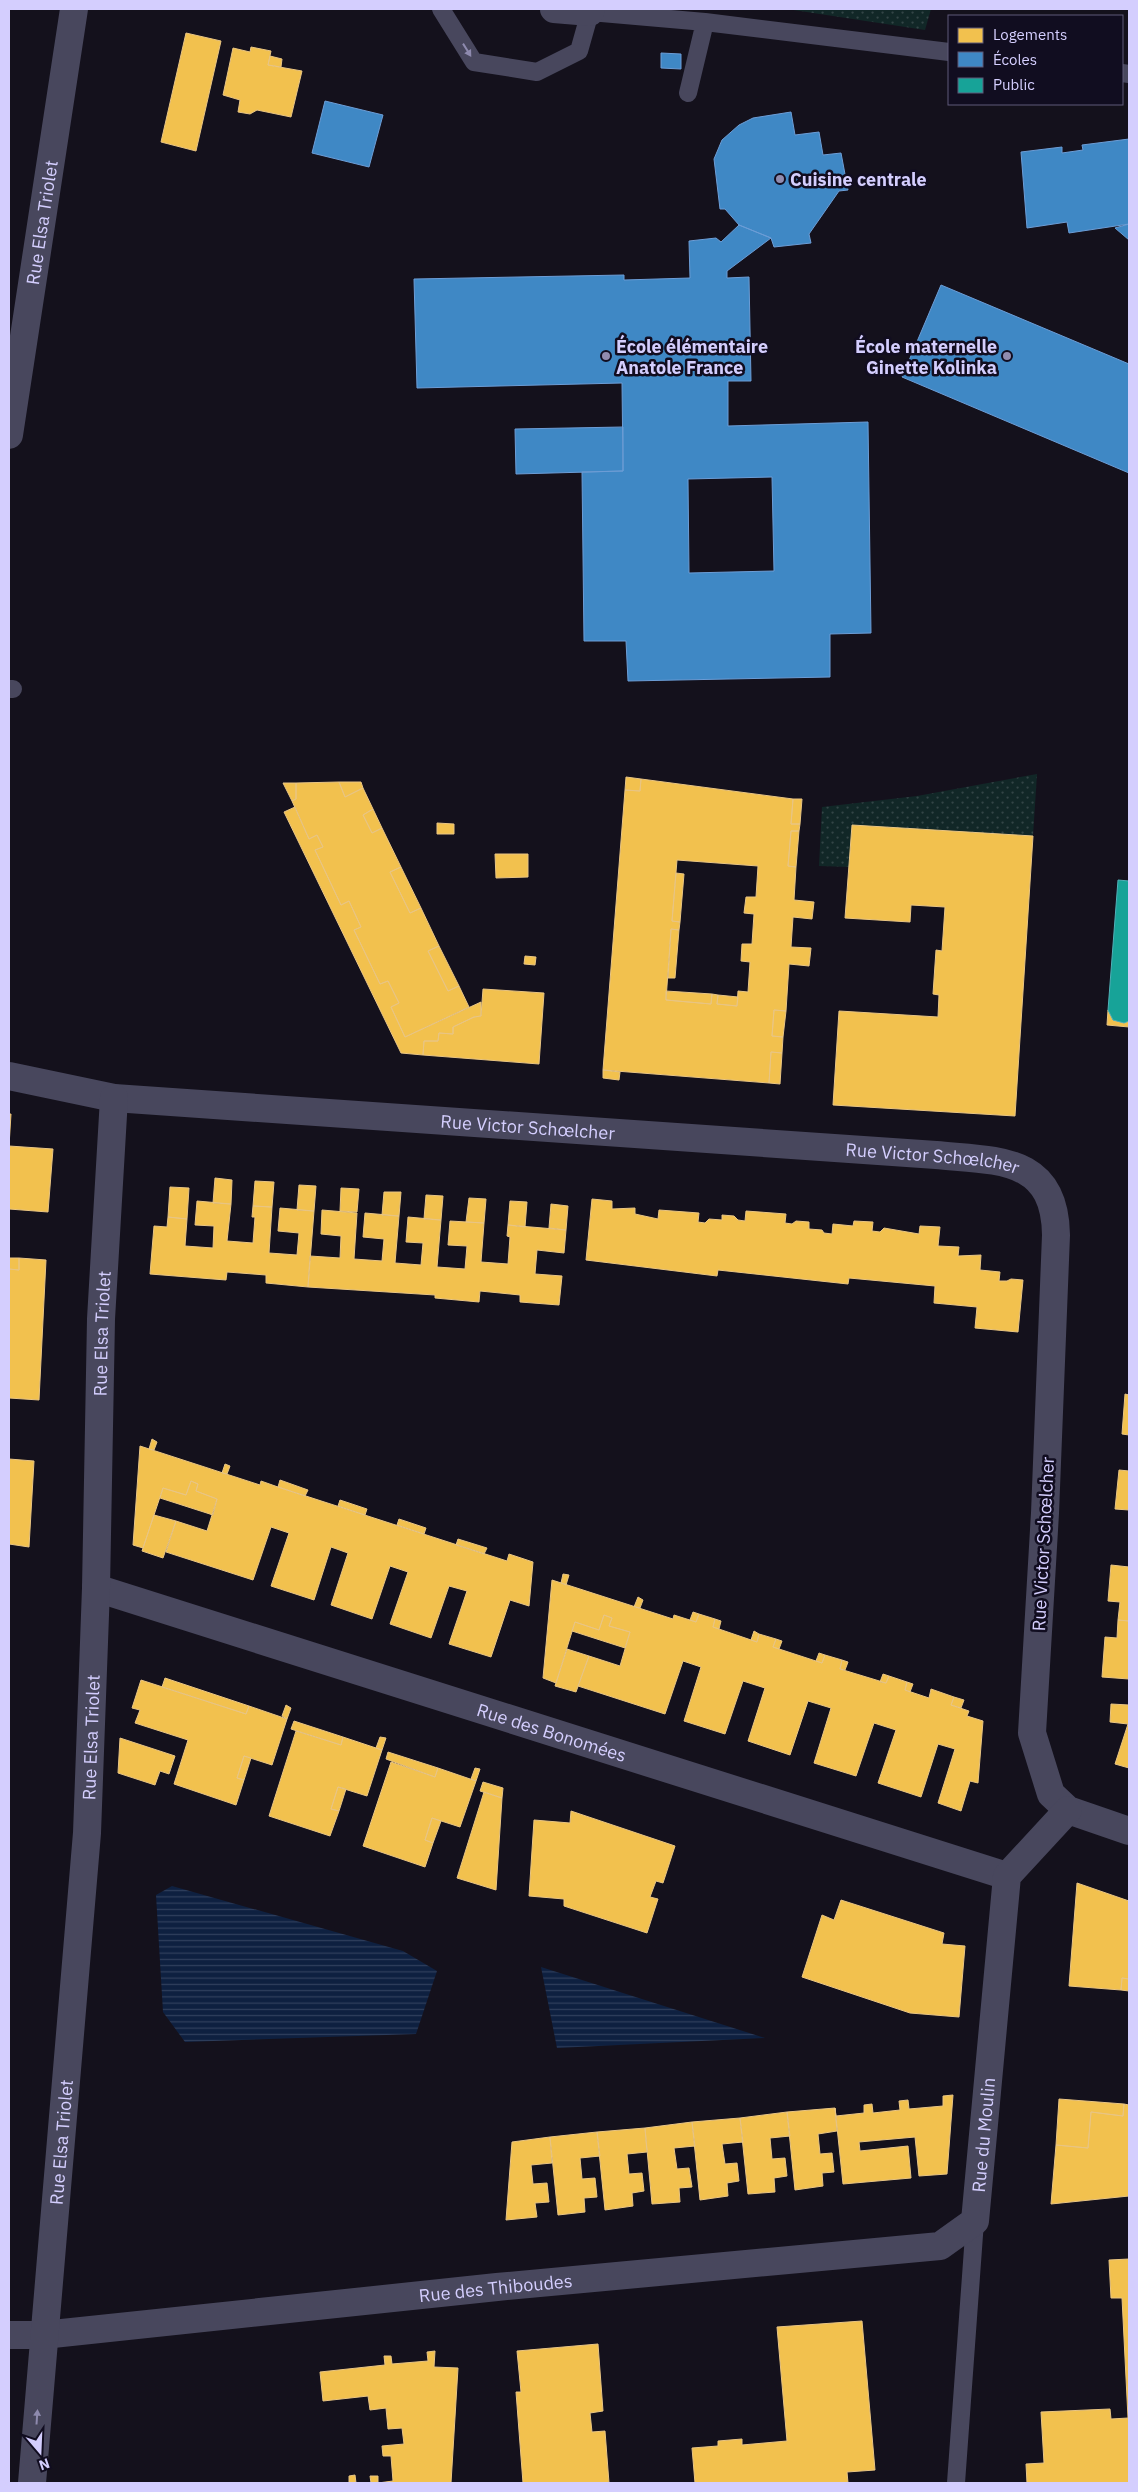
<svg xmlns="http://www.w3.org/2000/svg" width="1138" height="2492" font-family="'IBM Plex Sans',sans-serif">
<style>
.grass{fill:url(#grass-dots)}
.water{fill:url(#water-rules)}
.homes{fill:#f2c14e;stroke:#e9c583;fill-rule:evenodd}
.schools{fill:#3f88c5;stroke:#6c9dd6;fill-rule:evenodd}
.public{fill:#17a398;stroke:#50b0b7}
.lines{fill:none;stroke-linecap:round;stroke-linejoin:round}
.service{stroke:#48475d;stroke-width:18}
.minor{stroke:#48475d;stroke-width:28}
.oneway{fill:#8e8aae}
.poi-dot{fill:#918caf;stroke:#110d20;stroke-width:2}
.labels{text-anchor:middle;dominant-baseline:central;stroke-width:5;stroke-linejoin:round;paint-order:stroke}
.poi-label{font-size:18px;font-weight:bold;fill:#d4cefe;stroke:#110d20;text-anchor:start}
.street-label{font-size:18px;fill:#d4cefe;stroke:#110d20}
</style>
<defs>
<pattern id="grass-dots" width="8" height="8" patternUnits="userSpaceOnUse" patternTransform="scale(1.25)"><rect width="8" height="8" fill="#112727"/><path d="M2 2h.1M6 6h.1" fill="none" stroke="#334547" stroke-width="1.8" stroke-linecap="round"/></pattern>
<pattern id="water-rules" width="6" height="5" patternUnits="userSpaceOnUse" patternTransform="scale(1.25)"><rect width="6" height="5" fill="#0e2040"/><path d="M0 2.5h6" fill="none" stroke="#303f5d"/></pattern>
</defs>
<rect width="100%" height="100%" fill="#14111c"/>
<!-- grass -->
<path class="grass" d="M 787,9 L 931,9 L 925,30 Z
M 1037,774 L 1033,836 L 852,825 L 849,867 L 819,866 L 822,807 L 917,796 Z"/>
<!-- water -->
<path class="water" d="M 172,1886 L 403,1951 L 437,1971 L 416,2034 L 185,2042 L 163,2012 L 156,1895 Z
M 541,1967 L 765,2038 L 557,2048 Z"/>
<!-- homes -->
<path class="homes" d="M 186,33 L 221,41 L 196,151 L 161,142 Z
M 251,47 L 271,51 L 268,65 L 302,71 L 291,117 L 257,110 L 250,114 L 238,112 L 240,100 L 223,95 L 233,48 L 250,52 Z
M 270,56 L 282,59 L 281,67 L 268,65 Z
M 626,777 L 641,779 L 640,791 L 625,790 Z
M 641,779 L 793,799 L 791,824 L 800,824 L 799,831 L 791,831 L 788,866 L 796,867 L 794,900 L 814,902 L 812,919 L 793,917 L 791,947 L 811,948 L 809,966 L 789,964 L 786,1011 L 774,1010 L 772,1036 L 783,1037 L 782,1053 L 771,1052 L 769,1083 L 603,1070 L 625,790 L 640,791 ZM 677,860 L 758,866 L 756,897 L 746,897 L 744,913 L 754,914 L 752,944 L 742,944 L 741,961 L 750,962 L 748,992 L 738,991 L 737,1006 L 717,1004 L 718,995 L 712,994 L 711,1004 L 666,1000 L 671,929 L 679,930 L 680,922 L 672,921 Z
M 339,782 L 345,797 L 363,788 L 373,809 L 363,815 L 372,833 L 382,828 L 401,867 L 390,872 L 410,913 L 421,908 L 439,946 L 428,951 L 448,991 L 459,986 L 469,1007 L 405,1037 L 391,1007 L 399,1003 L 388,981 L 380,984 L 354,930 L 361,927 L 349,901 L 341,905 L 315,850 L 323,847 L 317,835 L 309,839 L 292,801 L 296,799 L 296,783 Z
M 339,782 L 361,782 L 363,788 L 345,797 Z
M 283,783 L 296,783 L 296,799 L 292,801 Z
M 793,799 L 802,799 L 800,824 L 791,824 Z
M 295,807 L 309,839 L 317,835 L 323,847 L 315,850 L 341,905 L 349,901 L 361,927 L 354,930 L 380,984 L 388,981 L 399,1003 L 391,1007 L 405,1037 L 481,1002 L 481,1016 L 474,1017 L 453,1027 L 453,1034 L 439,1033 L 438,1041 L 424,1041 L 423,1055 L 401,1053 L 284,812 Z
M 373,809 L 382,828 L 372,833 L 363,815 Z
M 437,823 L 454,824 L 454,834 L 437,834 Z
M 852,825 L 1033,836 L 1015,1116 L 833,1105 L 839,1011 L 938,1017 L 939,995 L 933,994 L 936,950 L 942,951 L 945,907 L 911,905 L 910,922 L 845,918 Z
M 791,831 L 799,831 L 796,867 L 788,866 Z
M 495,854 L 528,854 L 528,877 L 496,878 Z
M 401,867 L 421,908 L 410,913 L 390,872 Z
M 676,873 L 684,874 L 680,922 L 672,921 Z
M 671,929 L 679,930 L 675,978 L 668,978 Z
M 439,946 L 459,986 L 448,991 L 428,951 Z
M 525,956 L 536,957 L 535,965 L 524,964 Z
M 483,989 L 544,993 L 539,1064 L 423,1055 L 424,1041 L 438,1041 L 439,1033 L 453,1034 L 453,1027 L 474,1017 L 481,1016 Z
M 666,991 L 712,994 L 711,1004 L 666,1000 Z
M 718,995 L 738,997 L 737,1006 L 717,1004 Z
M 774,1010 L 786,1011 L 783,1037 L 772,1036 Z
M 1108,1010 L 1113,1020 L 1124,1023 L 1129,1021 L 1129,1027 L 1107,1025 Z
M 771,1052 L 782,1053 L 780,1084 L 769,1083 Z
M 603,1070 L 620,1072 L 619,1080 L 603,1078 Z
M 9,1114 L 11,1114 L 9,1146 L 53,1149 L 48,1212 L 9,1209 Z
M 215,1178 L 232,1180 L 231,1204 L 213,1203 Z
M 255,1181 L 274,1182 L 272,1207 L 253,1206 Z
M 299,1185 L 316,1186 L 314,1211 L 297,1210 Z
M 170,1187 L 189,1188 L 187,1219 L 168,1217 Z
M 341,1188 L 359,1189 L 357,1212 L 340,1211 Z
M 384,1192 L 401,1192 L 399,1216 L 382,1215 Z
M 426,1195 L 443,1196 L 441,1220 L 424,1219 Z
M 469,1198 L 486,1199 L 484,1223 L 466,1222 Z
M 592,1199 L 612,1201 L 612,1209 L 635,1208 L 635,1214 L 658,1219 L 659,1210 L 699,1213 L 698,1222 L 705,1223 L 709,1219 L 722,1220 L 722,1215 L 734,1216 L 738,1220 L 745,1221 L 746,1211 L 786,1214 L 785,1223 L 792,1224 L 796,1221 L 809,1222 L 809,1229 L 822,1230 L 824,1233 L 832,1234 L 833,1224 L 853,1226 L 854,1221 L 873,1222 L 872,1231 L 880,1232 L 884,1228 L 919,1234 L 920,1226 L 940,1227 L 938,1246 L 959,1247 L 958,1256 L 981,1255 L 980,1270 L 1000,1272 L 999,1281 L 1007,1281 L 1011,1279 L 1023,1280 L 1018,1332 L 975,1328 L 977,1307 L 934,1303 L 935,1286 L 849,1278 L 848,1284 L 718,1270 L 717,1276 L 586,1260 Z
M 197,1201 L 231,1204 L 227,1241 L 253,1243 L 255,1217 L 252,1217 L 253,1206 L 272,1207 L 269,1253 L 297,1255 L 299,1233 L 278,1231 L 280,1208 L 314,1211 L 308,1287 L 266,1283 L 266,1275 L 227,1272 L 226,1280 L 150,1274 L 154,1226 L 167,1227 L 168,1217 L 187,1219 L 185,1246 L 213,1248 L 214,1226 L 195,1225 Z
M 510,1201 L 527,1202 L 525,1227 L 508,1225 Z
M 551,1204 L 568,1206 L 566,1230 L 549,1228 Z
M 322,1210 L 357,1213 L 354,1259 L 382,1261 L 384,1239 L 363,1237 L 365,1213 L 399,1216 L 395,1263 L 421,1265 L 423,1243 L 406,1242 L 408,1217 L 441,1220 L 437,1267 L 465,1269 L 467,1246 L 448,1245 L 450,1221 L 484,1223 L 481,1262 L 508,1264 L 510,1237 L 507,1236 L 508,1225 L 566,1230 L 564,1253 L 537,1250 L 535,1274 L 562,1276 L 559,1305 L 520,1302 L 520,1295 L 480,1291 L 479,1302 L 435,1298 L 435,1295 L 308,1287 L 310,1256 L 340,1258 L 341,1236 L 321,1234 Z
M 9,1258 L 19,1258 L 19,1270 L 9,1269 Z
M 19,1258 L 46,1260 L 39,1400 L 9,1398 L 9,1269 L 19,1270 Z
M 1125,1394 L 1129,1395 L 1129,1435 L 1122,1434 Z
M 152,1439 L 157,1442 L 154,1450 L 149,1449 Z
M 140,1446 L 260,1485 L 261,1481 L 278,1487 L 507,1561 L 509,1554 L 533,1562 L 529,1606 L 510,1600 L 491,1657 L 449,1644 L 467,1591 L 449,1586 L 431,1638 L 390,1624 L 408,1572 L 390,1566 L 372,1619 L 331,1605 L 348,1553 L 331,1547 L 314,1600 L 271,1586 L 289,1533 L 271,1527 L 253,1580 L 166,1552 L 176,1521 L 207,1531 L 217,1499 L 196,1491 L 198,1484 L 191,1481 L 186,1495 L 163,1488 L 143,1548 L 133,1545 Z
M 9,1459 L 34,1461 L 29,1547 L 9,1544 Z
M 225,1464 L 230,1466 L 227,1474 L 222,1473 Z
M 1119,1470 L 1129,1471 L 1129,1510 L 1115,1509 Z
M 280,1480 L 308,1490 L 305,1496 L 278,1487 Z
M 191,1481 L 198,1484 L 196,1491 L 217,1499 L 213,1515 L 160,1498 L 163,1488 L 186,1495 Z
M 340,1500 L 367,1509 L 365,1515 L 338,1506 Z
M 154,1515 L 176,1521 L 163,1558 L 142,1551 Z
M 399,1519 L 426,1528 L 424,1534 L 397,1525 Z
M 458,1539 L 487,1548 L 484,1554 L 456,1545 Z
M 1111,1565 L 1129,1567 L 1129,1621 L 1118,1620 L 1120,1602 L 1108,1601 Z
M 563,1574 L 569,1575 L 566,1585 L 561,1583 Z
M 552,1580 L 673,1619 L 674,1615 L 696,1622 L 699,1614 L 715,1619 L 713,1627 L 757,1642 L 759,1634 L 776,1639 L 773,1647 L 822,1663 L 825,1655 L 842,1660 L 840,1669 L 886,1683 L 889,1676 L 907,1682 L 905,1690 L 929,1698 L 931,1689 L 954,1697 L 951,1705 L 969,1711 L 967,1716 L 983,1721 L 978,1783 L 970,1781 L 961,1811 L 938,1803 L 955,1749 L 938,1744 L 921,1797 L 878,1783 L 896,1730 L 874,1723 L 856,1776 L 814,1763 L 831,1708 L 808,1701 L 790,1755 L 748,1741 L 765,1688 L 743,1681 L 725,1734 L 684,1721 L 701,1667 L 683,1661 L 665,1714 L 578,1686 L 589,1656 L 620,1666 L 630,1632 L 609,1626 L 612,1618 L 604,1615 L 599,1630 L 575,1622 L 556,1683 L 543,1678 Z
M 638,1597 L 643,1600 L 640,1608 L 634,1607 Z
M 693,1612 L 699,1614 L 696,1622 L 690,1620 Z
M 604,1615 L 612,1618 L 609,1626 L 630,1632 L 625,1648 L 572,1631 L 575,1622 L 599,1630 Z
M 715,1619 L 721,1621 L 719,1629 L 713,1627 Z
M 1118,1620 L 1129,1621 L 1129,1679 L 1102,1677 L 1105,1637 L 1117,1638 Z
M 754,1631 L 759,1634 L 757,1642 L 751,1640 Z
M 776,1639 L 782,1641 L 779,1649 L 773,1647 Z
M 567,1649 L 589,1656 L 576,1692 L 555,1686 Z
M 819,1653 L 825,1655 L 822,1663 L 816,1661 Z
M 842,1660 L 848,1662 L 845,1670 L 840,1669 Z
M 883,1674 L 889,1676 L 886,1683 L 880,1682 Z
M 165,1678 L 249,1706 L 246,1714 L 162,1687 Z
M 141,1680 L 246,1714 L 249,1706 L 287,1719 L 272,1765 L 244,1756 L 237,1778 L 244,1780 L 236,1805 L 174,1784 L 188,1740 L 135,1723 L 140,1710 L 132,1708 Z
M 907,1682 L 913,1684 L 910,1692 L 905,1690 Z
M 954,1697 L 964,1700 L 961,1708 L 951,1705 Z
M 1111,1704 L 1129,1705 L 1129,1768 L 1115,1764 L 1128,1724 L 1110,1722 Z
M 286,1705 L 291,1708 L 287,1719 L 282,1716 Z
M 294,1721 L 343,1737 L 341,1745 L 291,1729 Z
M 296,1731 L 341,1745 L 343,1737 L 382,1750 L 367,1796 L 338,1787 L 331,1809 L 339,1811 L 330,1836 L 269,1816 Z
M 380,1737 L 386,1738 L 382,1750 L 376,1748 Z
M 120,1738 L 175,1756 L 169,1774 L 160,1771 L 155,1785 L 118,1773 Z
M 388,1752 L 438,1768 L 435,1777 L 386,1759 Z
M 244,1756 L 251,1758 L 244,1780 L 237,1778 Z
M 391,1762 L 435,1777 L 438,1768 L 476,1781 L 460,1827 L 432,1818 L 425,1840 L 433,1843 L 425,1867 L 363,1846 Z
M 475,1768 L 480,1769 L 476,1781 L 471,1779 Z
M 483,1782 L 503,1788 L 502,1798 L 480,1791 Z
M 338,1787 L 346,1789 L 339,1811 L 331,1809 Z
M 484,1792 L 502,1798 L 496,1890 L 457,1878 Z
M 571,1811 L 675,1846 L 663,1883 L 656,1881 L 650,1897 L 658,1899 L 647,1933 L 564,1906 L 564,1899 L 529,1896 L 534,1820 L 570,1823 Z
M 432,1818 L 441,1821 L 433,1843 L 425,1840 Z
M 1077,1883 L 1129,1901 L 1129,1979 L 1122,1978 L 1121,1990 L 1069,1986 Z
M 841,1900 L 944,1933 L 942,1944 L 965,1946 L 959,2017 L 910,2013 L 802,1977 L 822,1915 L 834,1920 Z
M 1122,1978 L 1129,1979 L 1129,1991 L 1121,1990 Z
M 953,2095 L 947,2174 L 919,2176 L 915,2137 L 859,2142 L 860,2151 L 908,2146 L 911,2178 L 843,2184 L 835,2108 L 836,2116 L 864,2113 L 864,2105 L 872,2104 L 873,2113 L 900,2110 L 899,2101 L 908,2100 L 909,2109 L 943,2106 L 943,2096 Z
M 1059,2099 L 1124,2104 L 1123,2116 L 1091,2112 L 1088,2148 L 1056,2145 Z
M 1124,2104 L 1129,2105 L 1129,2196 L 1051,2204 L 1056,2145 L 1088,2148 L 1091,2112 L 1123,2116 Z
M 835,2108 L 837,2131 L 818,2134 L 820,2154 L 832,2153 L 834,2172 L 822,2173 L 823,2186 L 795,2190 L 787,2112 Z
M 787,2112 L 790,2136 L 770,2138 L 772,2159 L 785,2158 L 787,2176 L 774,2178 L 775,2192 L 748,2194 L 740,2118 Z
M 740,2118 L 743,2142 L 722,2144 L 725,2164 L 737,2163 L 739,2181 L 727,2183 L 728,2196 L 700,2200 L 692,2122 Z
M 692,2122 L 695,2146 L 674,2148 L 677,2169 L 689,2168 L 692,2187 L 679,2188 L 680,2202 L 652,2204 L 645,2128 Z
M 645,2128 L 647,2152 L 627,2154 L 629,2174 L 642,2173 L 644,2191 L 632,2193 L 633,2206 L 605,2210 L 597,2132 Z
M 597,2132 L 600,2156 L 580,2158 L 582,2179 L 595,2178 L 597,2197 L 584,2198 L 585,2212 L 558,2215 L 550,2137 Z
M 550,2137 L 552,2163 L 531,2165 L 533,2184 L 547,2183 L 549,2202 L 535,2203 L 537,2217 L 506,2220 L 512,2142 Z
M 1129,2259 L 1129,2483 L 1027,2483 L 1026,2464 L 1044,2463 L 1041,2412 L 1110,2409 L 1111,2419 L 1128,2418 L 1122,2298 L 1111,2298 L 1109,2260 Z
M 862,2321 L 875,2470 L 847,2472 L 848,2483 L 695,2483 L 692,2448 L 718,2446 L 718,2441 L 742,2439 L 742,2445 L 787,2441 L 777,2327 Z
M 598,2344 L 603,2411 L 590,2413 L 592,2432 L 605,2431 L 609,2483 L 523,2483 L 516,2392 L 521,2392 L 517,2351 Z
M 435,2351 L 434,2367 L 458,2368 L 451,2483 L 371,2483 L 370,2476 L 378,2476 L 378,2483 L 393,2481 L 391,2456 L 383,2456 L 382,2446 L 404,2444 L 402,2428 L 388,2429 L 386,2408 L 370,2410 L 368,2396 L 323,2401 L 320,2372 L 385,2365 L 384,2356 L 391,2356 L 392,2364 L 428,2361 L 427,2352 Z
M 355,2475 L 356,2483 L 349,2483 L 349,2476 Z"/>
<!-- schools -->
<path class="schools" d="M 661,53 L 681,54 L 681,69 L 661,68 Z
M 325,101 L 383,115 L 369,167 L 312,153 Z
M 791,112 L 795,135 L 819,132 L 823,155 L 841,153 L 848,190 L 839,191 L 809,234 L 811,243 L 774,247 L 771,238 L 739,225 L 725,209 L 720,209 L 714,159 L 722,140 L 739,125 L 753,118 Z
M 1129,139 L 1129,224 L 1069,233 L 1067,222 L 1027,228 L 1021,152 L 1062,147 L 1062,153 L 1083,150 L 1082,145 Z
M 1129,224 L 1129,240 L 1115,228 Z
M 739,225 L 771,238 L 727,271 L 727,278 L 749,277 L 751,381 L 728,381 L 728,426 L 868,422 L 871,633 L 830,634 L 830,677 L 628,681 L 626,641 L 584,641 L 582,472 L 623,471 L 622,383 L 417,388 L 414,279 L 624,275 L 624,280 L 690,278 L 689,241 L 716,238 L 721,242 ZM 772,477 L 774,571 L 689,573 L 688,479 Z
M 941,285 L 1129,364 L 1129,473 L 902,377 Z
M 623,427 L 623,471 L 516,474 L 515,429 Z"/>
<!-- public -->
<path class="public" d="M 1118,880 L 1129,881 L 1129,1021 L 1124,1023 L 1113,1020 L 1108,1010 Z"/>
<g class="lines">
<!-- service -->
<path class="service" d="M 441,9 L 474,62 L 537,72 L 579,51 L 590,12 L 705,22 L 949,52
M 1122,73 L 1129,74
M 688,93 L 705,22
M 9,689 L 13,689
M 956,2483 L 975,2221"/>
<!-- minor -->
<g class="minor">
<path d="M 554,9 L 590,12 L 591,9"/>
<path id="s1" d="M 9,435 L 74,9"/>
<path id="s2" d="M 9,1076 L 114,1098 L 936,1155 C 997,1161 1055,1156 1056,1235 L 1045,1513 L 1032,1733 L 1051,1794 L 1068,1810 L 1129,1831"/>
<path id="s3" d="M 96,1588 L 1007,1876"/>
<path id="s4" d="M 9,2335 L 43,2335 L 497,2287 L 940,2246 L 975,2221 L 1007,1876 L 1068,1810"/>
<path id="s5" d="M 32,2483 L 87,1833 L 96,1588 L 101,1319 L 114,1098"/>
</g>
</g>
<!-- one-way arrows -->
<defs><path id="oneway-solid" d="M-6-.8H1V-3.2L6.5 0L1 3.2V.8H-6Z" transform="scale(1.25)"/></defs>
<g class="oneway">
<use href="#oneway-solid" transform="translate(467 50) rotate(58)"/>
<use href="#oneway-solid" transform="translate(37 2417) rotate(-86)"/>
</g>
<!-- markers -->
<g class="poi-dot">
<circle cx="780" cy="179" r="5"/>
<circle cx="606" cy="356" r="5"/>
<circle cx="1007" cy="356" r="5"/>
</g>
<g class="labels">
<!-- poi labels -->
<g class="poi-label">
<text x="790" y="179">Cuisine centrale</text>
<text x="616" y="346">École élémentaire<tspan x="616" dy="21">Anatole France</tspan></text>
<text x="997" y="346" text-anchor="end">École maternelle<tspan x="997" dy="21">Ginette Kolinka</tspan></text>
</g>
<!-- street labels -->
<g class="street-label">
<text stroke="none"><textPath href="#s1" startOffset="215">Rue Elsa Triolet</textPath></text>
<text stroke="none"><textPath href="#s2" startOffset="522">Rue Victor Schœlcher</textPath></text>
<text stroke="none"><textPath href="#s2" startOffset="928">Rue Victor Schœlcher</textPath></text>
<text stroke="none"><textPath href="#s5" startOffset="1152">Rue Elsa Triolet</textPath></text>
<text transform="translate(1043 1544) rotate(-87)">Rue Victor Schœlcher</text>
<text stroke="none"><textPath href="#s3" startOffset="478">Rue des Bonomées</textPath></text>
<text stroke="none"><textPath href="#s5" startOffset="748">Rue Elsa Triolet</textPath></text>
<text stroke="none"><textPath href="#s4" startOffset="1065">Rue du Moulin</textPath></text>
<text stroke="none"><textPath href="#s5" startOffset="342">Rue Elsa Triolet</textPath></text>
<text stroke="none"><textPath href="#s4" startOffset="489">Rue des Thiboudes</textPath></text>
</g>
</g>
<!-- border -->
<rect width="1138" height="2492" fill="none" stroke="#d4cefe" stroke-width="20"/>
<!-- legend -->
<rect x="948" y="15" width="175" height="90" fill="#110d20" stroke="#5f5a79"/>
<rect x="958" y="28" width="25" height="15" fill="#f2c14e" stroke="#5f5a79"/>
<text x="993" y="40" font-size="15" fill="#d4cefe">Logements</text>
<rect x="958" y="52" width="25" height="15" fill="#3f88c5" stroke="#5f5a79"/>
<text x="993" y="65" font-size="15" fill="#d4cefe">Écoles</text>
<rect x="958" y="78" width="25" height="15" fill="#17a398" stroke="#5f5a79"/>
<text x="993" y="90" font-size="15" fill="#d4cefe">Public</text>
<!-- north arrow -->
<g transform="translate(40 2452) rotate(161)" stroke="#110d20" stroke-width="4" paint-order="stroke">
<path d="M0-4L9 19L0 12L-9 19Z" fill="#d4cefe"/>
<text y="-8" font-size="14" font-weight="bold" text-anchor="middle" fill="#d4cefe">N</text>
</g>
</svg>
